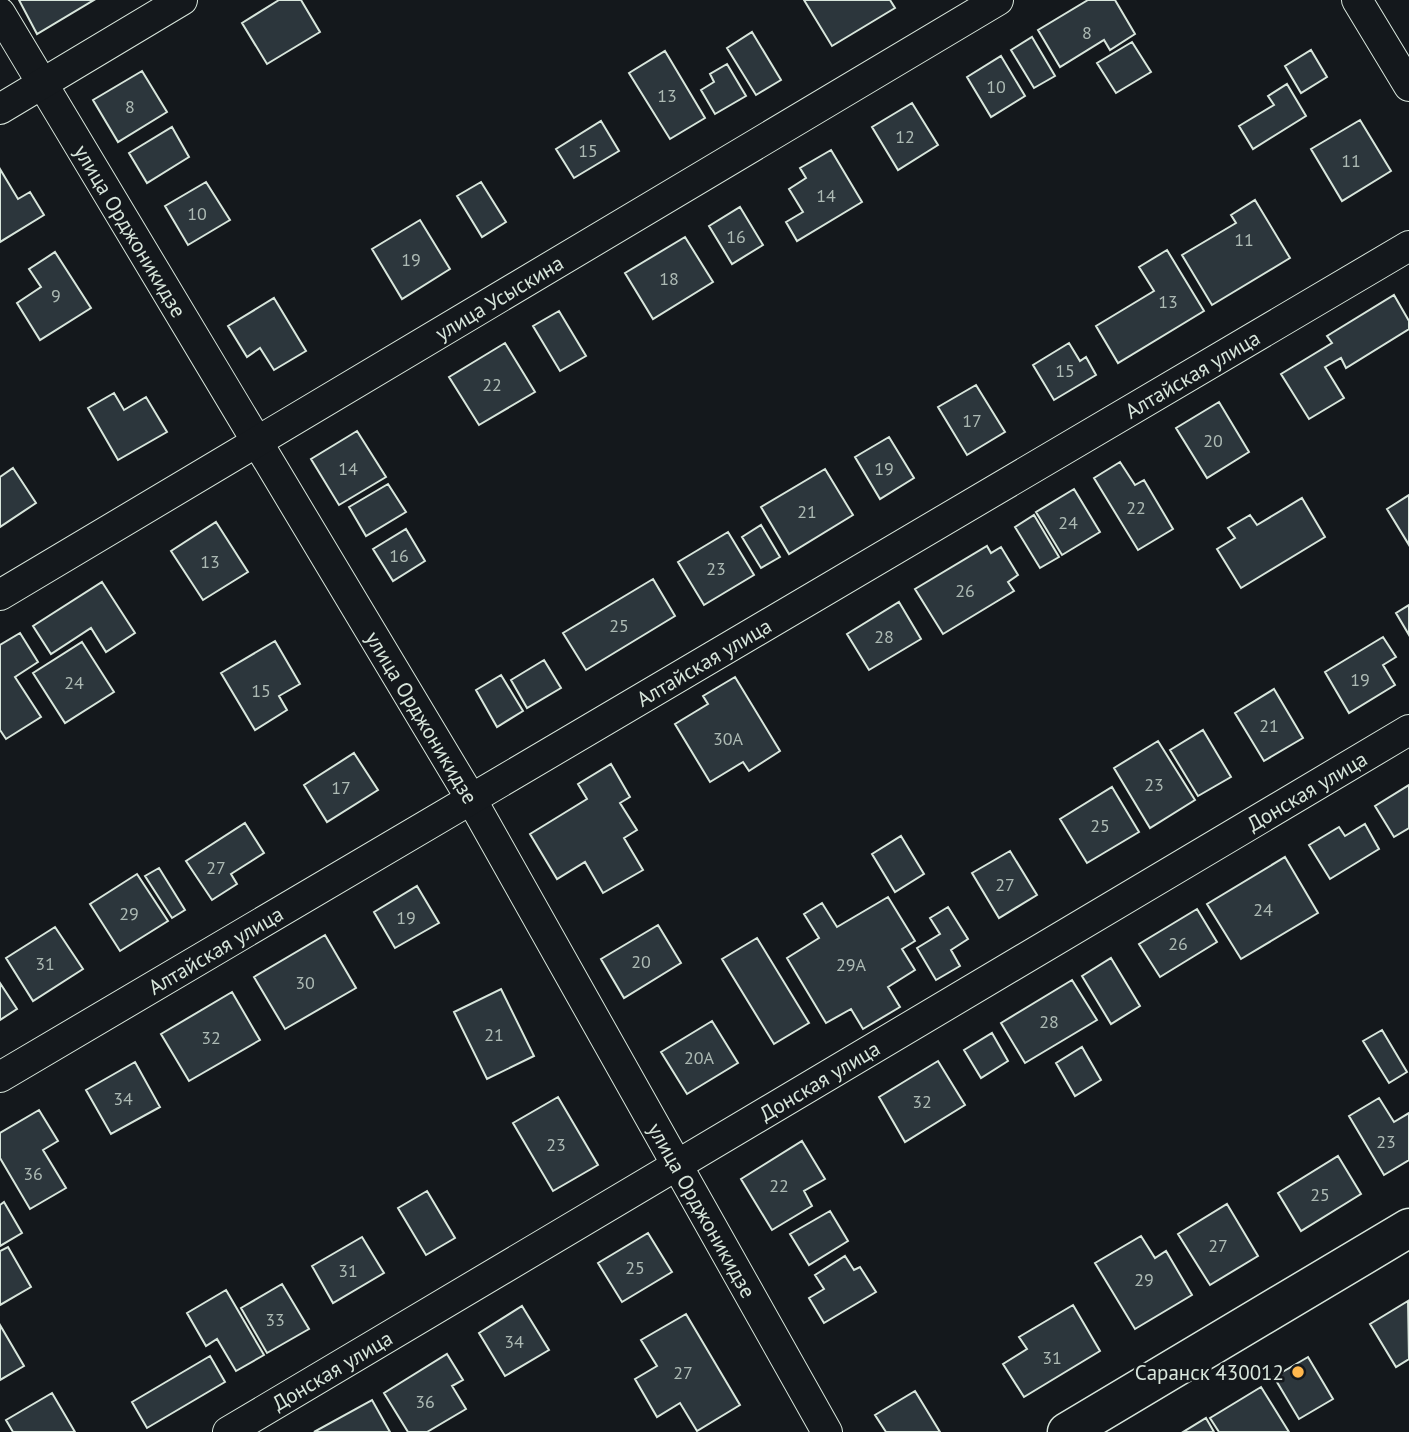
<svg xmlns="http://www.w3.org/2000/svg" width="1409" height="1432" font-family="'PT Sans',sans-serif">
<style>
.building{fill:#2c363c;stroke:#d8e6dc;stroke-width:2}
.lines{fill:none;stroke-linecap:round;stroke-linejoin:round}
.street-casing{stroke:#d8e6dc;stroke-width:32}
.secondary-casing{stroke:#d8e6dc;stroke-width:41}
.street{stroke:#14181c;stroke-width:30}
.secondary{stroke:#14181c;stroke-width:38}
.poi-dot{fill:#ffb74d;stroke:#14181c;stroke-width:2.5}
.labels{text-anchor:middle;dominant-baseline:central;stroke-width:5;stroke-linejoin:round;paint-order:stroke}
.number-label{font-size:18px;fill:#adbab4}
.street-label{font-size:21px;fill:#d8e6dc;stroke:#14181c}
.poi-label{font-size:21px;fill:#d8e6dc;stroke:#14181c;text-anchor:end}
</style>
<rect width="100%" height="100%" fill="#14181c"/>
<!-- building -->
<path class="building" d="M 19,0 L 94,0 L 37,34 Z
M 279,0 L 301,0 L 320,32 L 267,64 L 242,23 Z
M 804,0 L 890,0 L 895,8 L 832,46 Z
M 1088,0 L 1115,0 L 1135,34 L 1110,50 L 1104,40 L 1060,67 L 1038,30 Z
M 752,32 L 781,80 L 756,95 L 727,48 Z
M 1032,37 L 1055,76 L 1034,88 L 1011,50 Z
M 1132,42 L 1151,72 L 1116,93 L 1097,63 Z
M 1311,50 L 1327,77 L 1301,93 L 1285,66 Z
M 665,51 L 705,118 L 670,139 L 629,73 Z
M 1001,56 L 1025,96 L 991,117 L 967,77 Z
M 727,64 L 746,96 L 715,114 L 701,90 L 714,82 L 710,74 Z
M 142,71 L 167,112 L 118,142 L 93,100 Z
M 1287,84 L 1306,116 L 1253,149 L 1239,126 L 1274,105 L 1268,96 Z
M 912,103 L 938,145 L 898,170 L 872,127 Z
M 1360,120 L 1391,171 L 1342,201 L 1311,149 Z
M 601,121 L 619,151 L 574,178 L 556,149 Z
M 172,127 L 189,157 L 147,183 L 129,153 Z
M 831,150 L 862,202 L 797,241 L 786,222 L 803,212 L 789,189 L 806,178 L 800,168 Z
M 0,169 L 18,199 L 30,192 L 44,215 L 0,242 Z
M 206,182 L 230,220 L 188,245 L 165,206 Z
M 481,182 L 506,222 L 482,237 L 457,196 Z
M 1255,200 L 1290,258 L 1212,305 L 1182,255 L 1236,223 L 1231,215 Z
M 740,207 L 763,245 L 732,264 L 709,226 Z
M 420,220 L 450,269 L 402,299 L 372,249 Z
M 685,237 L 713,282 L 653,319 L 625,273 Z
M 1167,250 L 1204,311 L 1118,363 L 1096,326 L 1154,291 L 1139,267 Z
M 55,252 L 91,308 L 40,340 L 17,303 L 41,287 L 29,269 Z
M 1394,295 L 1409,321 L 1409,329 L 1346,368 L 1341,358 L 1325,367 L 1344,398 L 1309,419 L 1281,374 L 1332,343 L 1327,336 Z
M 274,298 L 306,351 L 274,370 L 260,348 L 247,357 L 228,326 Z
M 559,311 L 586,356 L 560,371 L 533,326 Z
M 505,343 L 535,392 L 479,425 L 449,377 Z
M 1069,343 L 1080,361 L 1086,357 L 1096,375 L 1054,400 L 1033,365 Z
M 976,385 L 1005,432 L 967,455 L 938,407 Z
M 114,393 L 124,410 L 146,397 L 167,432 L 118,460 L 88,408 Z
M 1219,402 L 1249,452 L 1207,478 L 1176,428 Z
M 357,431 L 386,477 L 339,505 L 311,459 Z
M 889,437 L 914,478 L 880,499 L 855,457 Z
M 1120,462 L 1135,485 L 1144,480 L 1173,529 L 1138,550 L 1094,478 Z
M 13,468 L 36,503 L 0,527 L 0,477 Z
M 825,469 L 853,515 L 789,554 L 761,507 Z
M 388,484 L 406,512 L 366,536 L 349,507 Z
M 1074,489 L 1100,532 L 1062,555 L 1036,512 Z
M 1409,495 L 1409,545 L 1387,509 Z
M 1302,498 L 1325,537 L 1241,588 L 1217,549 L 1235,538 L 1228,528 L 1250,515 L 1257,525 Z
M 1034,515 L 1059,557 L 1040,568 L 1015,527 Z
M 216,522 L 248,572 L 203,600 L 171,551 Z
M 761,525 L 780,557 L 761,568 L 742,537 Z
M 406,529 L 425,561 L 393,581 L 373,549 Z
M 728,532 L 754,575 L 704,605 L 678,562 Z
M 987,546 L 991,553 L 1001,547 L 1018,575 L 1008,582 L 1014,591 L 943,634 L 915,589 Z
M 653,579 L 675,616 L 586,670 L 563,633 Z
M 102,582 L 135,633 L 106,652 L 91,628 L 51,654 L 33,626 Z
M 899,602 L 921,639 L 869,670 L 847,634 Z
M 1409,605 L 1409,635 L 1396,613 Z
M 20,633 L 38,662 L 15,677 L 41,717 L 6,739 L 0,730 L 0,645 Z
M 1383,637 L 1396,657 L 1383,665 L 1395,685 L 1349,713 L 1325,672 Z
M 275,641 L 300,684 L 279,696 L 287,710 L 255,730 L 221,673 Z
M 82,642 L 114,692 L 65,723 L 33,673 Z
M 544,660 L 561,688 L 527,708 L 511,680 Z
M 501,675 L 523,711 L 497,727 L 476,690 Z
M 735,677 L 780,751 L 749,771 L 743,762 L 710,782 L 675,724 L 708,704 L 703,696 Z
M 1274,689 L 1303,738 L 1264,761 L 1235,713 Z
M 1203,730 L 1231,777 L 1198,796 L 1170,750 Z
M 1158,741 L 1195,800 L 1150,828 L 1114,768 Z
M 354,753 L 378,790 L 327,822 L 304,785 Z
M 611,764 L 630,797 L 620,803 L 637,830 L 624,838 L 643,870 L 603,893 L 585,862 L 557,879 L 530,834 L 587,799 L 578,784 Z
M 1409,785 L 1409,828 L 1394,837 L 1375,806 Z
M 1112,787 L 1139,832 L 1087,863 L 1060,819 Z
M 245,823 L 264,853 L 231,874 L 237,884 L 212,900 L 186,861 Z
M 1365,824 L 1379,849 L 1330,879 L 1309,845 L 1339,827 L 1345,836 Z
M 901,836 L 924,874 L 895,892 L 872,854 Z
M 1010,851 L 1037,895 L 999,918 L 972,873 Z
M 1285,857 L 1318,913 L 1241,959 L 1207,904 Z
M 159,868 L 185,910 L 172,918 L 145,876 Z
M 137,874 L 168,921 L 120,951 L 90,904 Z
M 417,886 L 439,923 L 395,948 L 374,912 Z
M 888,897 L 915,941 L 902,949 L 915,970 L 888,987 L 900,1007 L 863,1029 L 851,1009 L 826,1023 L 787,958 L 819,938 L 804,914 L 822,903 L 837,927 Z
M 948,907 L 968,939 L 951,950 L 960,966 L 936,980 L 917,948 L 940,934 L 930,918 Z
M 1197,909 L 1217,942 L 1160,977 L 1139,944 Z
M 658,925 L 681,963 L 624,998 L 601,959 Z
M 55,927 L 83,969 L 33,1001 L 6,958 Z
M 325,935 L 356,988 L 285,1029 L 254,977 Z
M 757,938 L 809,1023 L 774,1044 L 722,959 Z
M 1111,958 L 1140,1006 L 1111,1024 L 1082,976 Z
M 1072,980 L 1097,1020 L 1025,1063 L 1001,1023 Z
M 0,983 L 17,1009 L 0,1020 Z
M 501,989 L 534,1056 L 487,1079 L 454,1012 Z
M 232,992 L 260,1040 L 189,1081 L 161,1034 Z
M 712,1021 L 738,1063 L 687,1094 L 661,1052 Z
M 1382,1030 L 1407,1072 L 1389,1083 L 1363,1041 Z
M 992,1033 L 1008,1061 L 981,1078 L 964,1050 Z
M 1082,1047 L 1101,1080 L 1075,1096 L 1056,1063 Z
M 938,1061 L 965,1105 L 905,1142 L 879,1097 Z
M 135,1062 L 160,1107 L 111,1134 L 86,1090 Z
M 558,1097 L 598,1165 L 553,1191 L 513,1123 Z
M 1379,1098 L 1394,1122 L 1409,1113 L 1409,1160 L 1384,1175 L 1349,1116 Z
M 39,1110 L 58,1141 L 43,1150 L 66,1188 L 30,1209 L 0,1158 L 0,1133 Z
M 802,1141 L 825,1179 L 804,1191 L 812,1206 L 772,1230 L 741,1179 Z
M 1338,1156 L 1361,1194 L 1301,1231 L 1278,1193 Z
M 427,1191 L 455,1238 L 426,1255 L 398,1208 Z
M 4,1202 L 22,1233 L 0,1246 L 0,1205 Z
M 1227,1204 L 1258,1256 L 1210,1285 L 1178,1234 Z
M 830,1211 L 848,1241 L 809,1265 L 790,1234 Z
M 648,1233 L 672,1272 L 622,1302 L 598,1263 Z
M 1141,1236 L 1155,1258 L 1166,1251 L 1192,1295 L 1135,1329 L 1095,1263 Z
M 362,1237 L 384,1273 L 333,1303 L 312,1266 Z
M 8,1247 L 31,1287 L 0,1305 L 0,1251 Z
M 845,1256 L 854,1270 L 860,1267 L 876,1292 L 824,1323 L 809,1298 L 824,1289 L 815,1275 Z
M 282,1284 L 309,1329 L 267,1353 L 241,1308 Z
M 226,1290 L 264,1355 L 236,1371 L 217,1339 L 206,1346 L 187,1313 Z
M 1408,1301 L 1409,1359 L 1396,1367 L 1370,1324 Z
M 1073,1305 L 1100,1351 L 1024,1397 L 1003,1364 L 1027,1349 L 1019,1337 Z
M 522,1306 L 549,1350 L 505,1376 L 479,1333 Z
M 686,1314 L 740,1405 L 697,1431 L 680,1403 L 657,1417 L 635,1379 L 657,1366 L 641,1340 Z
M 0,1325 L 24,1366 L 0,1380 Z
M 447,1354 L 463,1380 L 452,1386 L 466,1409 L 427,1432 L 408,1432 L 384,1393 Z
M 210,1356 L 225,1382 L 147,1428 L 132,1402 Z
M 1308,1357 L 1333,1399 L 1299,1419 L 1274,1377 Z
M 1261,1387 L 1289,1432 L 1219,1432 L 1210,1418 Z
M 915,1391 L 940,1432 L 886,1432 L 875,1415 Z
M 52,1393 L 75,1432 L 13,1432 L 6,1420 Z
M 372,1400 L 390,1432 L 314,1432 Z
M 1206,1418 L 1214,1432 L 1183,1432 Z"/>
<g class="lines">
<defs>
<g id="street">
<path d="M 1357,0 L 1409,86"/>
<path id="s1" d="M 0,13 L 470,797 L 827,1432"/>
<path d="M 0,109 L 182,0"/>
<path id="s2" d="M 0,595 L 998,0"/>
<path id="s3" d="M 0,1077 L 1409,246"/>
<path id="s4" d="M 228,1432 L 1409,730"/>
</g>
<path id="secondary" d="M 1067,1432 L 1409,1228"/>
</defs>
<!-- street casing -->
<use href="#street" class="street-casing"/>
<!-- secondary casing -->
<use href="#secondary" class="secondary-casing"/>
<!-- street -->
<use href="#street" class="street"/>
<!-- secondary -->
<use href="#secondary" class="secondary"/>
</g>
<!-- markers -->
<circle class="poi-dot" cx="1298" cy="1372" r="7"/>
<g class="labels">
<!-- number labels -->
<g class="number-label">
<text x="1087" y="32">8</text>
<text x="996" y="86">10</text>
<text x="667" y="95">13</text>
<text x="130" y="106">8</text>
<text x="905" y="136">12</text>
<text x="588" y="150">15</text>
<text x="1351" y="160">11</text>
<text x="826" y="195">14</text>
<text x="197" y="213">10</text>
<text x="736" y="236">16</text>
<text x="1244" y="239">11</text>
<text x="411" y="259">19</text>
<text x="669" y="278">18</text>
<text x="56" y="295">9</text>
<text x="1168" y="301">13</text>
<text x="1065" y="370">15</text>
<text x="492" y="384">22</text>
<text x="972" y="420">17</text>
<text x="1213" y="440">20</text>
<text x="348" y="468">14</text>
<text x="884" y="468">19</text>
<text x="1136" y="507">22</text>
<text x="807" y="511">21</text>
<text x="1068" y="522">24</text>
<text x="399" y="555">16</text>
<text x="210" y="561">13</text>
<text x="716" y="568">23</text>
<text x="965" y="590">26</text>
<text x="619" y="625">25</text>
<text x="884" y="636">28</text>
<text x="1360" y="679">19</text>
<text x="74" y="682">24</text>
<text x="261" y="690">15</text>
<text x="1269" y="725">21</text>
<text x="728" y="738">30А</text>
<text x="1154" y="784">23</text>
<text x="341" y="787">17</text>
<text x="1100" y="825">25</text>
<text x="216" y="867">27</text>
<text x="1005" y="884">27</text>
<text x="1263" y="909">24</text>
<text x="129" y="913">29</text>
<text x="406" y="917">19</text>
<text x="1178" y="943">26</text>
<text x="641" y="961">20</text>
<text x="45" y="963">31</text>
<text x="851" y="964">29А</text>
<text x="305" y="982">30</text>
<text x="1049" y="1021">28</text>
<text x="494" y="1034">21</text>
<text x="211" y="1037">32</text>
<text x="699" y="1057">20А</text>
<text x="123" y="1098">34</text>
<text x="922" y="1101">32</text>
<text x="1386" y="1141">23</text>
<text x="556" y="1144">23</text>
<text x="33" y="1173">36</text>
<text x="779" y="1185">22</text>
<text x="1320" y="1194">25</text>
<text x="1218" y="1245">27</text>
<text x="635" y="1267">25</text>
<text x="348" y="1270">31</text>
<text x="1144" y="1279">29</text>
<text x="275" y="1319">33</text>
<text x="514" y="1341">34</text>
<text x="1052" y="1357">31</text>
<text x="683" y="1372">27</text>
<text x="425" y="1401">36</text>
</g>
<!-- street labels -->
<g class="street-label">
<text stroke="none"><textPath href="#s1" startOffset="254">улица Орджоникидзе</textPath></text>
<text stroke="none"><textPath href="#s2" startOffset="581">улица Усыскина</textPath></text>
<text stroke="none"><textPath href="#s3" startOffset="1384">Алтайская улица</textPath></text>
<text stroke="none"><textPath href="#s3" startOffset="817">Алтайская улица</textPath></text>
<text stroke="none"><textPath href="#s1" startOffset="821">улица Орджоникидзе</textPath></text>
<text stroke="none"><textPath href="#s4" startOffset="1255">Донская улица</textPath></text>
<text stroke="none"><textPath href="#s3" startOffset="250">Алтайская улица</textPath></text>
<text stroke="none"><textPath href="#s4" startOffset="688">Донская улица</textPath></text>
<text stroke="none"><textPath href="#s1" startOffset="1388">улица Орджоникидзе</textPath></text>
<text stroke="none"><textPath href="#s4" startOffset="121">Донская улица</textPath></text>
</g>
<!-- poi labels -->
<g class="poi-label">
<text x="1284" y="1372">Саранск 430012</text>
</g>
</g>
</svg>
